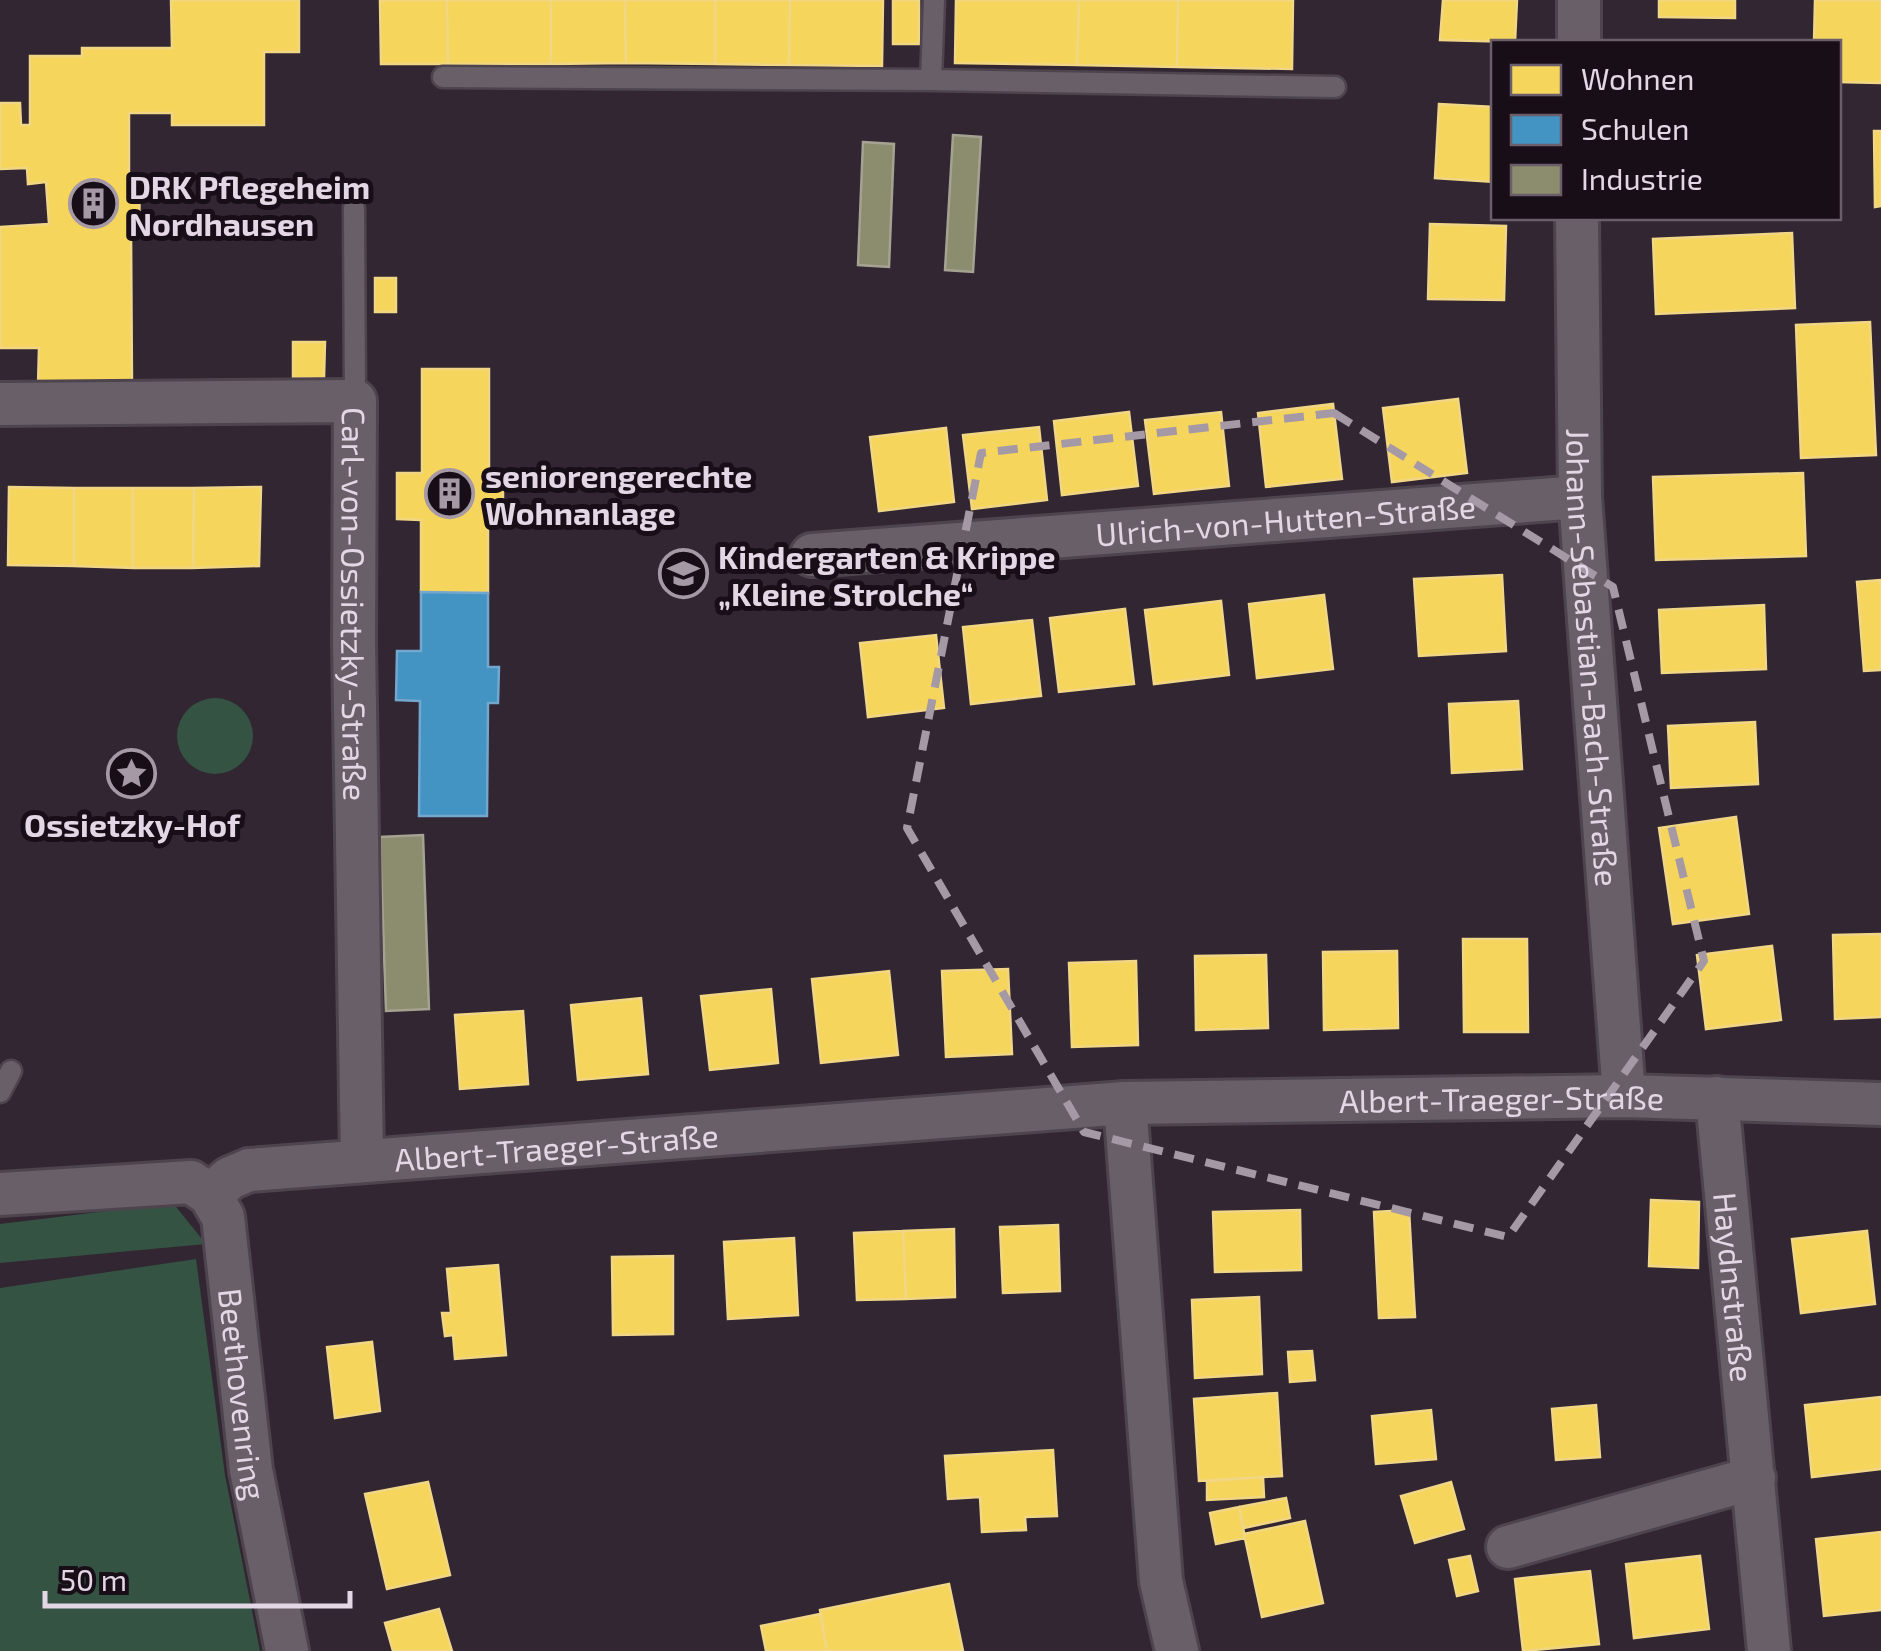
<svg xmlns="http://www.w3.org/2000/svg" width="1881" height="1651" font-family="'Exo 2',sans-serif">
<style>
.green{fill:#345342}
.homes{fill:#f6d55c;stroke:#f1d685;stroke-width:2.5}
.schools{fill:#4393c3;stroke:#73a7cd;stroke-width:2.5}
.industry{fill:#8c8c6e;stroke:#a6a292;stroke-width:2.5}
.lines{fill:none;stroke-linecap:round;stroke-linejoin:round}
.service-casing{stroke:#4d444e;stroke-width:25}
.minor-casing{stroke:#4d444e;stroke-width:48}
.service{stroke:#685f69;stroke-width:20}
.minor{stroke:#685f69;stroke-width:42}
.marked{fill:none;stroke:#a599a6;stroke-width:8;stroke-dasharray:20 12;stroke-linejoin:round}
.labels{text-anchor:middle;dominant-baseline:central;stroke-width:10;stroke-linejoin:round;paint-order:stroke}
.poi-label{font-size:32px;font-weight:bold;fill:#e4d7e5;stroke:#180e18;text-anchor:start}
.street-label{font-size:32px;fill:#e4d7e5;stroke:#180e18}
</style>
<rect width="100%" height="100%" fill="#312632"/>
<!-- green -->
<path class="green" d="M177 736a38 38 0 1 1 76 0a38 38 0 1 1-76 0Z
M 173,1203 L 206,1244 L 0,1263 L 0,1224 Z
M 196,1259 L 225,1475 L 260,1651 L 0,1651 L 0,1288 Z"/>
<!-- homes -->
<path class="homes" d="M 171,0 L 299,0 L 299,52 L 264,52 L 264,125 L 172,125 L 172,113 L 129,113 L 129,180 L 140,179 L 139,229 L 131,229 L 132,385 L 38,386 L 39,348 L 0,348 L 0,227 L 49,224 L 46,182 L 28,184 L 27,168 L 0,169 L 0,103 L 20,103 L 21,125 L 30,125 L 30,56 L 82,56 L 82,48 L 172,48 Z
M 380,0 L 447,0 L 448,64 L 381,64 Z
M 447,0 L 551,0 L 551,64 L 448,64 Z
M 551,0 L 625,0 L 626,63 L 551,64 Z
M 625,0 L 715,0 L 715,64 L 626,63 Z
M 715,0 L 790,0 L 789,65 L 715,64 Z
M 790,0 L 883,0 L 882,66 L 789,65 Z
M 893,0 L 919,0 L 919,44 L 893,44 Z
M 956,0 L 1079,0 L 1077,65 L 955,63 Z
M 1079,0 L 1178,0 L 1177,67 L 1077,65 Z
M 1178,0 L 1293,0 L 1292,69 L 1177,67 Z
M 1443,0 L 1517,0 L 1515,42 L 1440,40 Z
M 1659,0 L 1735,0 L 1735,18 L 1659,17 Z
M 1815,0 L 1881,0 L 1881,83 L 1838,82 L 1838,42 L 1814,42 Z
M 1439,104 L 1494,107 L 1494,182 L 1435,178 Z
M 1874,131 L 1881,131 L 1881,206 L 1875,207 Z
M 1430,224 L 1506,226 L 1504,300 L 1428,299 Z
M 1792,233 L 1795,308 L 1656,314 L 1653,239 Z
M 375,278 L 396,278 L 396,312 L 375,312 Z
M 1870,322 L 1876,455 L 1801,458 L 1796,325 Z
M 293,342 L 325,342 L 324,378 L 293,378 Z
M 422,369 L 489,369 L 489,480 L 503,480 L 503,517 L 488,517 L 488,593 L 421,592 L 421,520 L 397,519 L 397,473 L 422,473 Z
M 1458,399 L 1467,473 L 1392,482 L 1383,408 Z
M 1333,404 L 1342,479 L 1266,487 L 1258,413 Z
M 1129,412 L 1138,486 L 1062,495 L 1054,421 Z
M 1221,412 L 1229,486 L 1154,494 L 1145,420 Z
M 1039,427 L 1047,500 L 972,509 L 963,435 Z
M 946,428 L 954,502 L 879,511 L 870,437 Z
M 1803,473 L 1806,556 L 1656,560 L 1653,477 Z
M 9,487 L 74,488 L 74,566 L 8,565 Z
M 261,487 L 259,566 L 193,568 L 194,488 Z
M 74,488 L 133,488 L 133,568 L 74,566 Z
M 133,488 L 194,488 L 193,568 L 133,568 Z
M 1502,575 L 1506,651 L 1419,656 L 1414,579 Z
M 1881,580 L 1881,670 L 1864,671 L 1857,582 Z
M 1324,595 L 1333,669 L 1257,678 L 1249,604 Z
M 1221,601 L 1229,675 L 1154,684 L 1145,610 Z
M 1764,605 L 1766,669 L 1662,673 L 1659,610 Z
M 1125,609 L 1134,684 L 1059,692 L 1050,618 Z
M 1032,620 L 1041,696 L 971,704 L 963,627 Z
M 936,635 L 944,708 L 868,717 L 860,643 Z
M 1518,701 L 1522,769 L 1452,773 L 1449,704 Z
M 1755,722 L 1758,784 L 1671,788 L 1668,726 Z
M 1736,817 L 1749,914 L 1673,924 L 1659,828 Z
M 1881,934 L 1881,1017 L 1835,1019 L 1833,935 Z
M 1463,939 L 1527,939 L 1528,1032 L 1464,1032 Z
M 1772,946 L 1781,1020 L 1706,1029 L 1697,955 Z
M 1397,951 L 1398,1028 L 1324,1030 L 1323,952 Z
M 1266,955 L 1268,1028 L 1196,1030 L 1195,956 Z
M 1136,961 L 1138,1045 L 1072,1047 L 1069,963 Z
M 1008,969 L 1012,1054 L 946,1057 L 942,971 Z
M 889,971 L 898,1055 L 821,1063 L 812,979 Z
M 771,989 L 778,1063 L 710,1070 L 701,996 Z
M 641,998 L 648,1074 L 578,1080 L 571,1005 Z
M 523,1011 L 528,1084 L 460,1089 L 455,1015 Z
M 1651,1200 L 1699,1202 L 1698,1268 L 1649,1266 Z
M 1300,1210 L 1301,1270 L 1215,1272 L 1213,1212 Z
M 1409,1210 L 1415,1317 L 1379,1318 L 1374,1212 Z
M 1058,1225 L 1060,1291 L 1003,1293 L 1000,1227 Z
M 954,1229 L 955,1297 L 906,1299 L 903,1231 Z
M 903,1231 L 906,1299 L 857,1300 L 854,1233 Z
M 1867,1231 L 1875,1304 L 1801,1313 L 1792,1239 Z
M 794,1238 L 798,1315 L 728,1319 L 724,1242 Z
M 673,1256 L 673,1334 L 613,1335 L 612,1257 Z
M 498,1265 L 506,1355 L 455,1359 L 453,1335 L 445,1336 L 442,1313 L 451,1313 L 447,1269 Z
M 1259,1297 L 1262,1374 L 1195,1378 L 1192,1300 Z
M 372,1342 L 380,1411 L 335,1418 L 327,1347 Z
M 1312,1351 L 1315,1380 L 1290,1382 L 1288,1352 Z
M 1277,1393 L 1282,1476 L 1199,1481 L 1194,1399 Z
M 1881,1397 L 1881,1469 L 1812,1477 L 1805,1405 Z
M 1596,1405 L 1600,1457 L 1556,1460 L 1552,1409 Z
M 1431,1410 L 1436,1459 L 1376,1464 L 1372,1416 Z
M 1053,1450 L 1057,1516 L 1025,1517 L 1026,1530 L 982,1532 L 980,1497 L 948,1499 L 945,1456 Z
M 1263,1477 L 1264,1497 L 1207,1500 L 1207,1481 Z
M 428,1482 L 450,1575 L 387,1589 L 365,1494 Z
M 1451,1482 L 1464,1529 L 1415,1543 L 1401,1496 Z
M 1286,1498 L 1290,1518 L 1244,1528 L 1239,1507 Z
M 1239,1507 L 1245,1538 L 1216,1544 L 1210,1513 Z
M 1305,1521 L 1323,1603 L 1262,1617 L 1244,1534 Z
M 1881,1532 L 1881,1610 L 1824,1616 L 1816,1539 Z
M 1470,1556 L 1478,1591 L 1457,1596 L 1449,1560 Z
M 1700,1556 L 1709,1629 L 1634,1638 L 1626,1564 Z
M 1590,1571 L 1599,1644 L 1523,1651 L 1515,1579 Z
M 949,1584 L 963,1651 L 827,1651 L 820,1610 Z
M 439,1609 L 452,1651 L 393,1651 L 385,1623 Z
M 820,1614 L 827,1651 L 766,1651 L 761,1626 Z"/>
<!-- schools -->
<path class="schools" d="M 421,592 L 488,593 L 488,667 L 499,667 L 498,703 L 488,703 L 487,816 L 419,816 L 420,701 L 396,700 L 397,651 L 421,651 Z"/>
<!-- industry -->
<path class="industry" d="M 953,135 L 981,137 L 973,272 L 945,270 Z
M 863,142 L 894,144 L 889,267 L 858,265 Z
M 423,835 L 429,1009 L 386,1011 L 380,837 Z"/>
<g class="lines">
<defs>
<path id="service" d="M 443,77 L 931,80 L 1335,87
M 931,80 L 934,0
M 354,208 L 355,401
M 0,1092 L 11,1071"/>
<g id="minor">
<path d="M 1579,42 L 1579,0"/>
<path id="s1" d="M 1577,218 L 1580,497 L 1624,1096"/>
<path id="s2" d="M 0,404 L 355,401 L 354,643 L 362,1161"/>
<path id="s3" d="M 812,555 L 1580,497"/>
<path id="s4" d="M 1717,1098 L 1769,1651"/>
<path d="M 1125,1103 L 1161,1581 L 1177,1651"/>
<path id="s5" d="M 0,1194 L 191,1182 L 210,1195 L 223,1217 L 251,1470 L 287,1651"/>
<path id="s6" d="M 210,1195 L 230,1178 L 249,1170 L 1125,1103 L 1624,1096 L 1881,1104"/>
<path d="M 1508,1547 L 1754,1478"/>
</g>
</defs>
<!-- service casing -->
<use href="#service" class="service-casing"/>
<!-- minor casing -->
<use href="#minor" class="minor-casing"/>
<!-- service -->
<use href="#service" class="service"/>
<!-- minor -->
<use href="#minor" class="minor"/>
</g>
<!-- marked area -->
<path class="marked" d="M 1334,413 L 1613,587 L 1704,961 L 1508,1237 L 1084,1132 L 907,828 L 981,453 Z"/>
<!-- icons -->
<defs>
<symbol id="building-ring" viewBox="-11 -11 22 22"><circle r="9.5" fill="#180e18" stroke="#a599a6" stroke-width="1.5"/><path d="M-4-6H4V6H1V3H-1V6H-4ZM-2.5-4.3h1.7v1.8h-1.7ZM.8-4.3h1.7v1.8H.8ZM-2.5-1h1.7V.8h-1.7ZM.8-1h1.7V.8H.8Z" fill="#a599a6"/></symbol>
<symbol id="school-ring" viewBox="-11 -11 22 22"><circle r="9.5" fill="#180e18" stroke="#a599a6" stroke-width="1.5"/><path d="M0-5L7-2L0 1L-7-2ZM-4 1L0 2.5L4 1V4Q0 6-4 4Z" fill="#a599a6"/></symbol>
<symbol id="sight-ring" viewBox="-11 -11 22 22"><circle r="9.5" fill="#180e18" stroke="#a599a6" stroke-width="1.5"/><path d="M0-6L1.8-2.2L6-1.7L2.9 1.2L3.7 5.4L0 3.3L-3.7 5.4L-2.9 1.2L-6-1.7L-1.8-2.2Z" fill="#a599a6"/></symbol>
</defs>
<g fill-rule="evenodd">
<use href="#building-ring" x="66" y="176" width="55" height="55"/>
<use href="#building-ring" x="422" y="466" width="55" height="55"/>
<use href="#school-ring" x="656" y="546" width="55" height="55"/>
<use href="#sight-ring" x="104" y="746" width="55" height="55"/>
</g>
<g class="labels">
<!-- poi labels -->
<g class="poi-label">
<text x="129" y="186">DRK Pflegeheim<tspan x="129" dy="37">Nordhausen</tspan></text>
<text x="485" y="475">seniorengerechte<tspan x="485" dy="37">Wohnanlage</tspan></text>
<text x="718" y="556">Kindergarten &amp; Krippe<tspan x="718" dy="37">„Kleine Strolche“</tspan></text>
<text x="132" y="824" text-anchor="middle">Ossietzky-Hof</text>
</g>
<!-- street labels -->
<g class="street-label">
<text stroke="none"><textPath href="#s3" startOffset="475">Ulrich-von-Hutten-Straße</textPath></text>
<text stroke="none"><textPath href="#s2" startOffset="558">Carl-von-Ossietzky-Straße</textPath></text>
<text stroke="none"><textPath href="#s1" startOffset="440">Johann-Sebastian-Bach-Straße</textPath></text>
<text stroke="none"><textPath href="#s6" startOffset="1302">Albert-Traeger-Straße</textPath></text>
<text stroke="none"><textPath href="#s6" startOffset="355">Albert-Traeger-Straße</textPath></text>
<text stroke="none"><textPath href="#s4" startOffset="190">Haydnstraße</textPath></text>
<text stroke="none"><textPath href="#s5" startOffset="418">Beethovenring</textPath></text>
</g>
</g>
<!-- legend -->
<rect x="1491" y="40" width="350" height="180" fill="#180e18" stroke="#6a5e6a" stroke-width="2.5"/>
<rect x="1511" y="65" width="50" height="30" fill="#f6d55c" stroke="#6a5e6a" stroke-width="2.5"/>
<text x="1581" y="90" font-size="30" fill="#e4d7e5">Wohnen</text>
<rect x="1511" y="115" width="50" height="30" fill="#4393c3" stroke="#6a5e6a" stroke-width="2.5"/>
<text x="1581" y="140" font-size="30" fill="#e4d7e5">Schulen</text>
<rect x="1511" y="165" width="50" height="30" fill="#8c8c6e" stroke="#6a5e6a" stroke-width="2.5"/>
<text x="1581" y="190" font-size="30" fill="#e4d7e5">Industrie</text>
<!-- scale -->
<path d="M45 1591v15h305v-15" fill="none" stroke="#e4d7e5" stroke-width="5"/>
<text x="60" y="1591" font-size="30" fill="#e4d7e5" stroke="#180e18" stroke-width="8" paint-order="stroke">50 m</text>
</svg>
